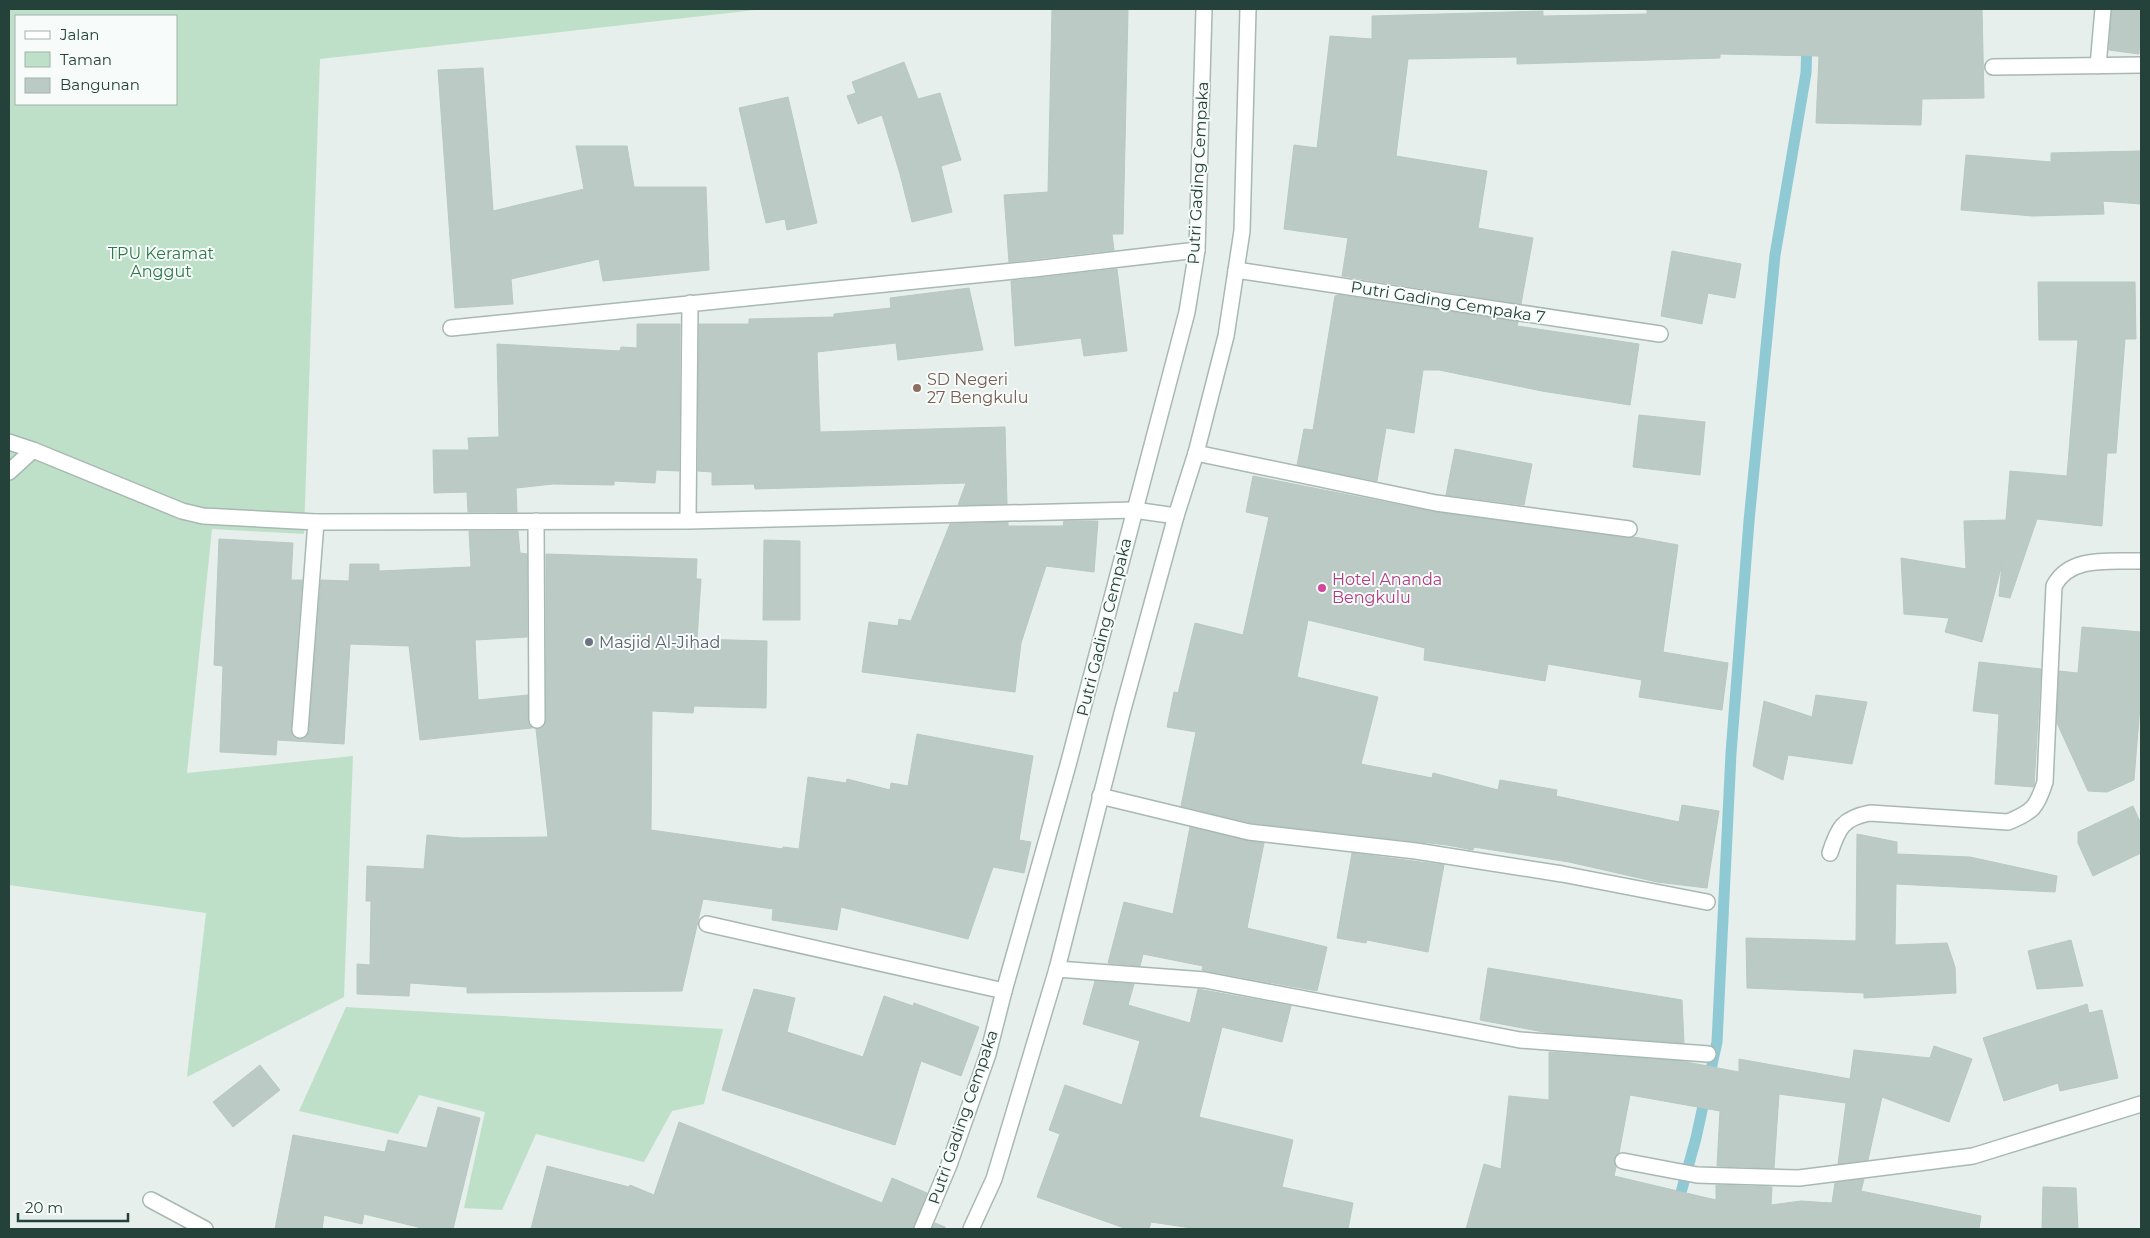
<svg xmlns="http://www.w3.org/2000/svg" width="2150" height="1238" font-family="Montserrat,sans-serif">
<style>
.green{fill:#bfe0c8;fill-rule:evenodd}
.lines{fill:none;stroke-linecap:round;stroke-linejoin:round}
.stream{stroke:#8ec9d4;stroke-width:11}
.building{fill:#bbcac4;stroke:#b8c9c2}
.service-casing{stroke:#a8b8b2;stroke-width:18}
.minor-casing{stroke:#a8b8b2;stroke-width:18}
.tertiary-casing{stroke:#a8b8b2;stroke-width:18}
.service{stroke:#fff;stroke-width:15}
.minor{stroke:#fff;stroke-width:15}
.tertiary{stroke:#fff;stroke-width:15}
.education-dot{fill:#8d6e63;stroke:#f7fbf9;stroke-width:2}
.hotel-dot{fill:#d1479c;stroke:#f7fbf9;stroke-width:2}
.worship-dot{fill:#6b7280;stroke:#f7fbf9;stroke-width:2}
.labels{text-anchor:middle;dominant-baseline:central;stroke-width:4;stroke-linejoin:round;paint-order:stroke}
.street-label{font-size:16px;fill:#24423a;stroke:#f7fbf9}
.park-label{font-size:16px;fill:#2d7a4b;stroke:#f7fbf9}
.education-label{font-size:16px;fill:#785e54;stroke:#f7fbf9;text-anchor:start}
.hotel-label{font-size:16px;fill:#b23c85;stroke:#f7fbf9;text-anchor:start}
.worship-label{font-size:16px;fill:#5b616d;stroke:#f7fbf9;text-anchor:start}
</style>
<rect width="100%" height="100%" fill="#e6efeb"/>
<!-- green -->
<path class="green" d="M 9,9 L 765,9 L 320,59 L 304,534 L 212,529 L 187,773 L 353,756 L 344,997 L 187,1077 L 206,913 L 9,885 ZM 16,16 L 176,16 L 176,104 L 16,104 Z
M 346,1007 L 723,1029 L 704,1104 L 672,1111 L 644,1162 L 536,1134 L 502,1210 L 464,1208 L 485,1112 L 419,1095 L 398,1134 L 299,1111 Z"/>
<g class="lines">
<!-- stream -->
<path class="stream" d="M 1671,1229 L 1696,1138 L 1717,1042 L 1731,753 L 1749,521 L 1775,255 L 1806,73 L 1807,42"/>
</g>
<!-- building -->
<path class="building" d="M 1052,9 L 1128,9 L 1123,234 L 1112,234 L 1114,250 L 1009,262 L 1004,195 L 1048,192 Z
M 1716,9 L 1982,9 L 1984,98 L 1922,99 L 1921,125 L 1816,123 L 1819,56 L 1720,54 L 1720,58 L 1517,64 L 1517,57 L 1408,59 L 1396,156 L 1487,171 L 1478,228 L 1533,238 L 1521,304 L 1342,276 L 1348,238 L 1284,229 L 1294,145 L 1317,148 L 1330,36 L 1372,39 L 1372,16 L 1543,11 L 1543,16 L 1647,14 L 1647,10 Z
M 2112,9 L 2141,9 L 2139,54 L 2109,50 Z
M 904,62 L 918,99 L 940,93 L 961,160 L 941,166 L 952,212 L 912,222 L 900,174 L 882,115 L 858,124 L 847,96 L 856,93 L 852,82 Z
M 483,68 L 493,211 L 584,189 L 576,146 L 627,146 L 634,187 L 706,187 L 709,270 L 603,281 L 599,259 L 511,279 L 513,304 L 455,308 L 438,70 Z
M 788,97 L 817,223 L 787,230 L 785,219 L 766,223 L 739,108 Z
M 2141,151 L 2141,204 L 2103,201 L 2104,214 L 2033,216 L 1961,210 L 1966,155 L 2051,162 L 2051,153 Z
M 1672,251 L 1741,264 L 1735,298 L 1708,293 L 1702,324 L 1661,316 Z
M 1117,269 L 1127,351 L 1084,356 L 1081,338 L 1015,346 L 1011,281 Z
M 2038,282 L 2135,282 L 2136,339 L 2125,339 L 2116,453 L 2107,453 L 2102,526 L 2037,519 L 2010,598 L 1999,596 L 2002,564 L 1982,642 L 1945,632 L 1949,618 L 1904,614 L 1901,558 L 1966,569 L 1964,521 L 2006,520 L 2010,471 L 2067,476 L 2078,340 L 2039,340 Z
M 969,288 L 983,350 L 898,360 L 896,343 L 817,352 L 820,432 L 1005,427 L 1007,504 L 958,505 L 966,483 L 755,489 L 754,484 L 712,485 L 712,472 L 698,471 L 699,324 L 749,324 L 749,319 L 834,317 L 834,314 L 891,308 L 890,298 Z
M 1339,295 L 1518,322 L 1517,326 L 1639,344 L 1630,405 L 1542,391 L 1439,370 L 1423,370 L 1414,433 L 1386,428 L 1377,481 L 1297,465 L 1304,429 L 1313,430 L 1335,296 Z
M 637,324 L 680,324 L 679,471 L 656,470 L 655,483 L 614,481 L 614,485 L 553,484 L 516,488 L 517,512 L 468,512 L 467,492 L 434,493 L 433,450 L 469,450 L 468,438 L 499,437 L 497,344 L 620,351 L 621,347 L 637,348 Z
M 1639,415 L 1705,422 L 1700,475 L 1633,467 Z
M 1455,449 L 1532,464 L 1524,505 L 1446,495 Z
M 1253,476 L 1435,512 L 1640,538 L 1678,545 L 1663,652 L 1728,663 L 1722,710 L 1639,697 L 1642,680 L 1548,664 L 1545,681 L 1424,660 L 1425,648 L 1308,620 L 1297,677 L 1378,697 L 1361,764 L 1432,778 L 1433,773 L 1498,790 L 1500,780 L 1557,790 L 1556,796 L 1679,822 L 1682,805 L 1719,811 L 1707,888 L 1657,882 L 1569,862 L 1474,847 L 1473,850 L 1447,845 L 1251,823 L 1181,806 L 1196,732 L 1167,727 L 1174,692 L 1178,693 L 1195,623 L 1243,635 L 1269,517 L 1246,512 Z
M 1064,521 L 1098,521 L 1094,572 L 1046,566 L 1021,643 L 1015,692 L 862,672 L 869,622 L 898,626 L 899,619 L 911,621 L 950,524 L 1008,522 L 1008,526 L 1063,526 Z
M 469,531 L 518,531 L 520,553 L 527,554 L 527,637 L 475,640 L 478,700 L 528,695 L 528,721 L 532,728 L 420,740 L 409,646 L 350,644 L 344,744 L 277,740 L 276,755 L 220,752 L 223,666 L 214,665 L 219,539 L 293,543 L 291,580 L 302,580 L 291,729 L 294,737 L 300,739 L 307,736 L 309,731 L 321,580 L 349,581 L 350,564 L 379,564 L 379,571 L 471,567 Z
M 764,540 L 800,541 L 800,620 L 763,620 Z
M 546,554 L 697,559 L 696,579 L 701,579 L 697,639 L 767,641 L 766,708 L 694,706 L 693,713 L 652,711 L 651,830 L 783,849 L 783,847 L 799,849 L 808,777 L 846,783 L 847,779 L 890,790 L 891,783 L 908,786 L 917,734 L 1033,756 L 1019,840 L 1031,842 L 1024,873 L 993,867 L 968,939 L 841,907 L 837,930 L 772,920 L 773,909 L 703,899 L 682,991 L 467,993 L 467,987 L 410,983 L 409,996 L 357,994 L 357,964 L 370,965 L 371,901 L 366,901 L 367,866 L 424,869 L 427,835 L 461,838 L 548,837 L 536,729 L 542,728 L 546,720 Z
M 2082,627 L 2141,632 L 2141,694 L 2134,780 L 2107,792 L 2088,791 L 2057,723 L 2059,671 L 2078,673 Z
M 1979,662 L 2041,669 L 2034,787 L 1995,784 L 1999,714 L 1973,711 Z
M 1816,695 L 1867,702 L 1852,764 L 1788,755 L 1783,780 L 1753,766 L 1764,701 L 1812,717 Z
M 2133,806 L 2141,824 L 2141,853 L 2093,876 L 2078,843 L 2078,832 Z
M 1190,827 L 1264,843 L 1247,928 L 1327,947 L 1317,991 L 1202,970 L 1203,966 L 1143,954 L 1140,966 L 1108,963 L 1124,902 L 1173,914 Z
M 1857,834 L 1897,842 L 1897,854 L 1970,857 L 2057,876 L 2055,892 L 1896,884 L 1895,945 L 1947,943 L 1955,967 L 1956,993 L 1864,998 L 1864,993 L 1747,988 L 1746,938 L 1856,941 Z
M 1352,853 L 1444,865 L 1428,952 L 1367,940 L 1366,943 L 1337,938 Z
M 2071,940 L 2083,986 L 2037,989 L 2028,951 Z
M 1488,968 L 1682,1000 L 1684,1043 L 1549,1033 L 1480,1020 Z
M 1095,981 L 1134,984 L 1128,1005 L 1190,1023 L 1198,989 L 1291,1006 L 1282,1042 L 1222,1027 L 1199,1117 L 1293,1140 L 1282,1187 L 1353,1203 L 1348,1229 L 1198,1229 L 1151,1222 L 1149,1229 L 1127,1229 L 1037,1197 L 1060,1134 L 1049,1130 L 1065,1085 L 1122,1105 L 1140,1041 L 1083,1024 Z
M 754,989 L 795,998 L 787,1032 L 863,1057 L 884,996 L 913,1006 L 914,1003 L 979,1027 L 961,1076 L 921,1061 L 895,1145 L 722,1090 Z
M 2087,1004 L 2089,1013 L 2102,1010 L 2118,1078 L 2060,1091 L 2058,1083 L 2004,1101 L 1983,1038 Z
M 1934,1046 L 1972,1059 L 1949,1122 L 1882,1097 L 1868,1160 L 1838,1164 L 1846,1103 L 1779,1094 L 1774,1168 L 1717,1166 L 1720,1111 L 1630,1095 L 1619,1153 L 1614,1159 L 1616,1167 L 1614,1176 L 1716,1200 L 1716,1185 L 1772,1187 L 1771,1205 L 1801,1201 L 1832,1203 L 1835,1183 L 1864,1179 L 1861,1191 L 1981,1216 L 1979,1229 L 1466,1229 L 1484,1164 L 1501,1169 L 1509,1096 L 1549,1100 L 1549,1052 L 1681,1061 L 1739,1072 L 1739,1059 L 1850,1079 L 1854,1050 L 1930,1058 Z
M 260,1065 L 280,1090 L 233,1127 L 213,1102 Z
M 438,1107 L 480,1118 L 453,1229 L 426,1229 L 364,1214 L 362,1224 L 324,1215 L 322,1229 L 275,1229 L 293,1135 L 385,1152 L 388,1140 L 427,1148 Z
M 679,1122 L 882,1203 L 892,1178 L 927,1193 L 913,1229 L 531,1229 L 547,1166 L 629,1187 L 630,1185 L 654,1195 Z
M 2043,1187 L 2076,1188 L 2078,1229 L 2042,1229 Z
M 935,1223 L 945,1227 L 945,1229 L 932,1229 Z"/>
<g class="lines">
<defs>
<path id="service" d="M 9,442 L 33,450
M 9,472 L 33,450 L 182,511 L 203,516 L 316,522"/>
<path id="minor" d="M 2098,66 L 2103,9
M 1993,67 L 2141,65
M 1236,270 L 1660,334
M 451,328 L 1034,269 L 1197,250
M 1196,453 L 1436,503 L 1629,529
M 536,521 L 537,720
M 688,521 L 690,303
M 300,730 L 316,522 L 688,521 L 1134,510 L 1176,516
M 1100,796 L 1249,832 L 1416,851 L 1562,874 L 1707,902
M 1830,853 C 1838,828 1843,818 1870,813 L 2008,822 C 2033,812 2037,807 2045,782 L 2054,586 C 2070,555 2111,562 2141,561
M 707,924 L 1004,991
M 1057,969 L 1205,980 L 1520,1040 L 1708,1054
M 1623,1161 L 1697,1175 L 1799,1178 L 1973,1156 L 2141,1104
M 151,1200 L 205,1229"/>
<path id="tertiary" d="M 922,1229 L 949,1165 L 988,1054 L 1004,991 L 1068,765 L 1187,312 L 1197,250 L 1204,9
M 971,1229 L 994,1179 L 1057,969 L 1122,713 L 1176,516 L 1196,453 L 1226,336 L 1242,231 L 1248,9"/>
</defs>
<!-- service casing -->
<use href="#service" class="service-casing"/>
<!-- minor casing -->
<use href="#minor" class="minor-casing"/>
<!-- tertiary casing -->
<use href="#tertiary" class="tertiary-casing"/>
<!-- service -->
<use href="#service" class="service"/>
<!-- minor -->
<use href="#minor" class="minor"/>
<!-- tertiary -->
<use href="#tertiary" class="tertiary"/>
</g>
<!-- markers -->
<circle class="education-dot" cx="917" cy="388" r="5"/>
<circle class="hotel-dot" cx="1322" cy="588" r="5"/>
<circle class="worship-dot" cx="589" cy="642" r="5"/>
<g class="labels">
<!-- street labels -->
<g class="street-label">
<text transform="translate(1198 173) rotate(-87)">Putri Gading Cempaka</text>
<text transform="translate(1448 302) rotate(9)">Putri Gading Cempaka 7</text>
<text transform="translate(1104 627) rotate(-76)">Putri Gading Cempaka</text>
<text transform="translate(963 1117) rotate(-71)">Putri Gading Cempaka</text>
</g>
<!-- park labels -->
<g class="park-label">
<text x="161" y="253">TPU Keramat<tspan x="161" dy="18">Anggut</tspan></text>
</g>
<!-- education labels -->
<g class="education-label">
<text x="927" y="379">SD Negeri<tspan x="927" dy="18">27 Bengkulu</tspan></text>
</g>
<!-- hotel labels -->
<g class="hotel-label">
<text x="1332" y="579">Hotel Ananda<tspan x="1332" dy="18">Bengkulu</tspan></text>
</g>
<!-- worship labels -->
<g class="worship-label">
<text x="599" y="642">Masjid Al-Jihad</text>
</g>
</g>
<!-- border -->
<rect width="2150" height="1238" fill="none" stroke="#24423a" stroke-width="20"/>
<!-- legend -->
<rect x="15" y="15" width="162" height="90" fill="#f7fbf9" stroke="#a3b1ad"/>
<rect x="25" y="31" width="25" height="8" fill="#ffffff" stroke="#a3b1ad"/>
<text x="60" y="40" font-size="15" fill="#24423a">Jalan</text>
<rect x="25" y="52" width="25" height="15" fill="#bfe0c8" stroke="#a3b1ad"/>
<text x="60" y="65" font-size="15" fill="#24423a">Taman</text>
<rect x="25" y="78" width="25" height="15" fill="#bbcac4" stroke="#a3b1ad"/>
<text x="60" y="90" font-size="15" fill="#24423a">Bangunan</text>
<!-- scale -->
<path d="M18 1213v8h110v-8" fill="none" stroke="#24423a" stroke-width="2.5"/>
<text x="25" y="1213" font-size="15" fill="#24423a" stroke="#f7fbf9" stroke-width="4" paint-order="stroke">20 m</text>
</svg>
